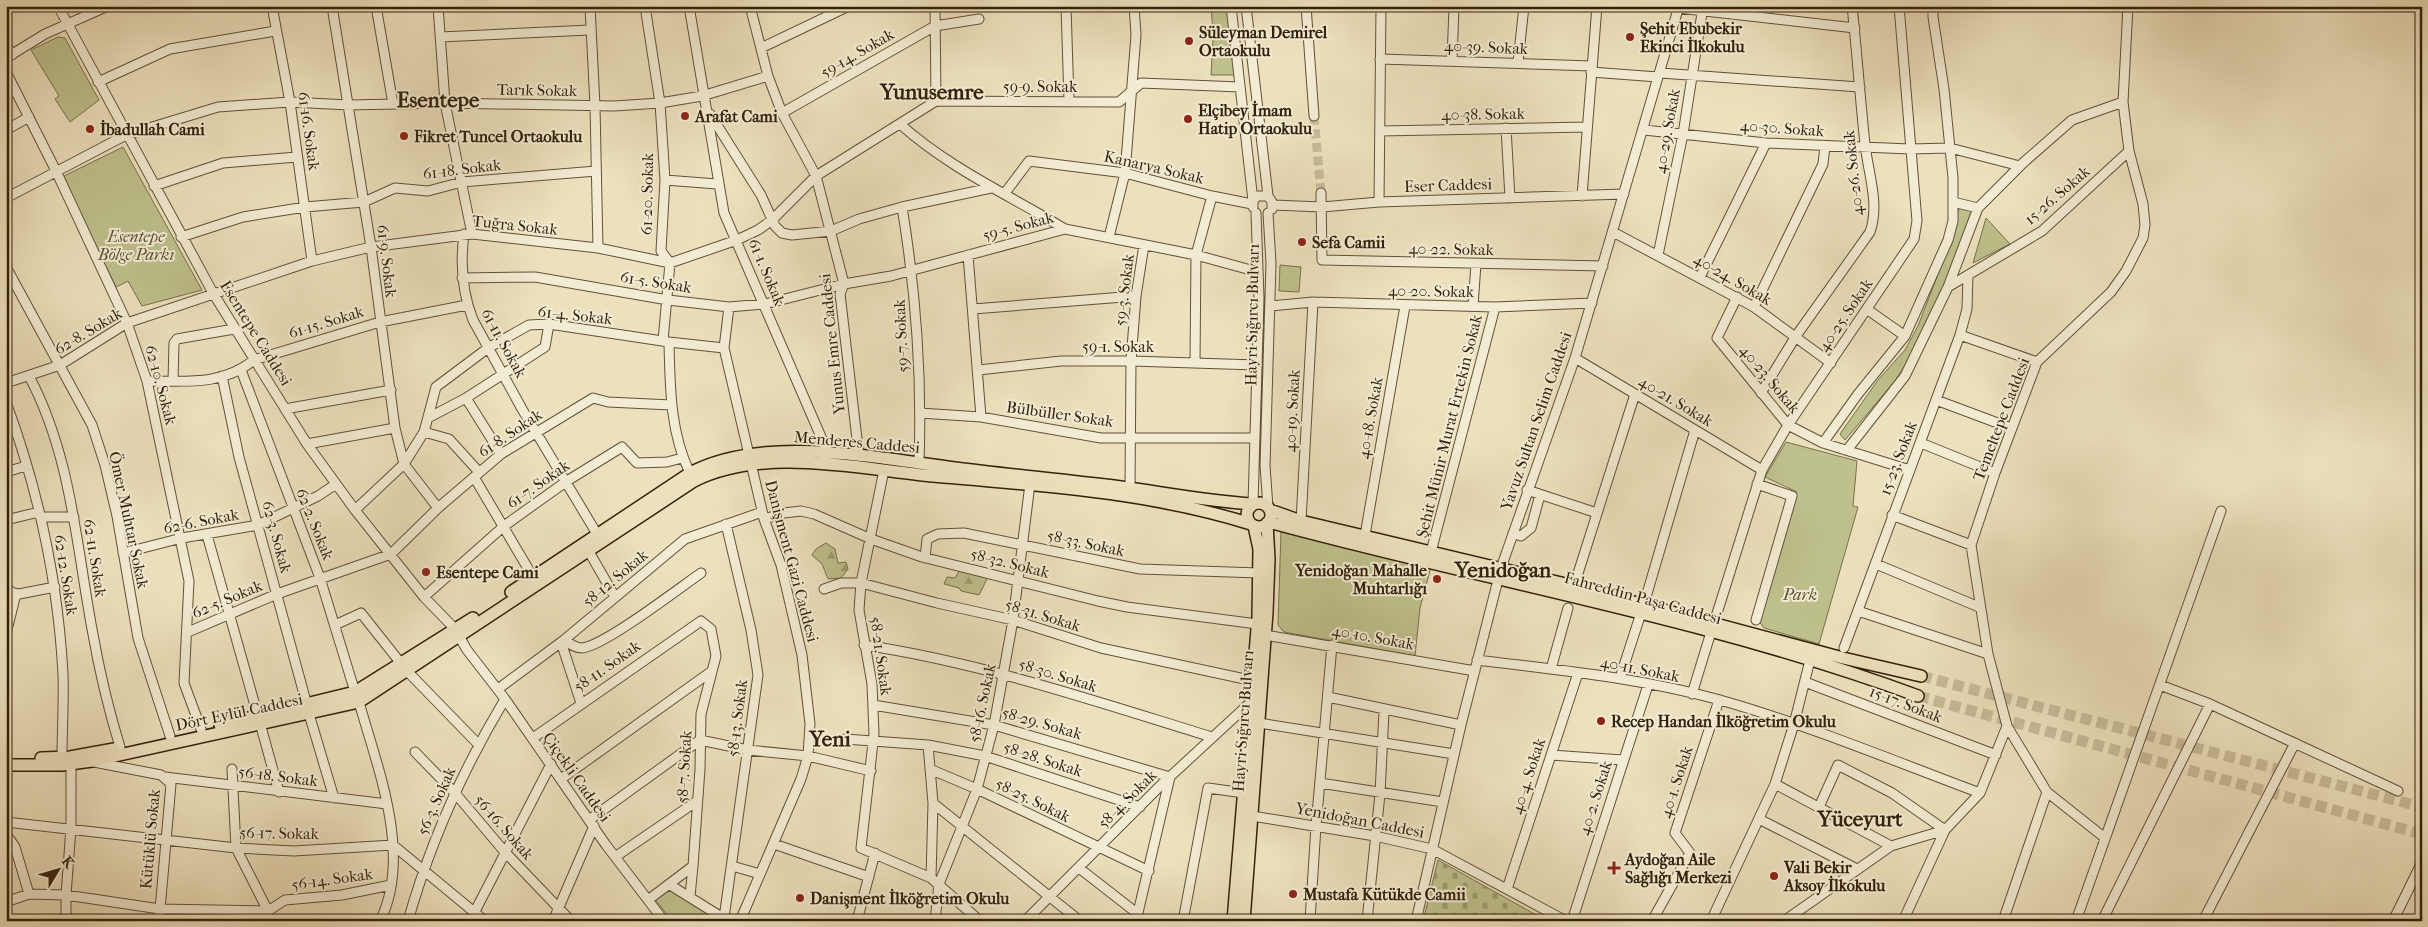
<svg xmlns="http://www.w3.org/2000/svg" width="2428" height="927" font-family="'IM FELL French Canon',serif">
<style>
.green{fill:#bec18d;stroke:#78714c}
.forest{fill:url(#forest-firs);stroke:#78714c}
.cemetery{fill:url(#cemetery-stones);stroke:#78714c}
.lines{fill:none;stroke-linecap:round;stroke-linejoin:round}
.minor-tunnel{stroke:#c8bb99;stroke-width:9;stroke-dasharray:9 4.5;stroke-linecap:butt}
.major-tunnel{stroke:#c8bb99;stroke-width:11;stroke-dasharray:11 5.5;stroke-linecap:butt}
.minor-casing{stroke:#625138;stroke-width:11}
.major-casing{stroke:#33210b;stroke-width:14}
.minor{stroke:#f3ecd4;stroke-width:9}
.major{stroke:#ede1bd;stroke-width:11}
.poi-dot{fill:#8f2418;stroke:#f3ecd4;stroke-width:2}
.labels{text-anchor:middle;dominant-baseline:central;stroke-width:4;stroke-linejoin:round;paint-order:stroke}
.poi-label{font-size:16px;font-weight:bold;fill:#33210b;stroke:#f3ecd4;text-anchor:start}
.street-label{font-size:16px;fill:#33210b;stroke:#f3ecd4}
.park-label{font-size:16px;font-style:italic;fill:#5d5132;stroke:#f3ecd4}
.district-label{font-size:21px;font-weight:bold;fill:#33210b;stroke:#f3ecd4}
</style>
<defs>
<pattern id="forest-firs" width="22" height="20" patternUnits="userSpaceOnUse" patternTransform="scale(1.25)"><rect width="22" height="20" fill="#bec18d"/><path d="M5 1l3.5 6h-7zM16 11l3.5 6h-7z" fill="#9b9c71"/></pattern>
<pattern id="cemetery-stones" width="16" height="16" patternUnits="userSpaceOnUse" patternTransform="scale(1.25)"><rect width="16" height="16" fill="#bec18d"/><path d="M2 7V4a2 2 0 0 1 4 0v3zM10 15v-3a2 2 0 0 1 4 0v3z" fill="#9b9c71"/></pattern>
</defs>
<rect width="100%" height="100%" fill="#ede1bd"/>
<filter id="stains"><feTurbulence type="fractalNoise" baseFrequency=".004" numOctaves="4"/><feColorMatrix values="0 0 0 0 .2 0 0 0 0 .09 0 0 0 0 .02 0 0 0 .5 -.17"/></filter>
<radialGradient id="worn" r=".72"><stop offset=".6" stop-color="#630" stop-opacity="0"/><stop offset="1" stop-color="#630" stop-opacity=".3"/></radialGradient>
<!-- green -->
<path class="green" d="M 1211,6 L 1230,6 L 1233,30 L 1213,32 Z
M 58,37 L 65,38 L 99,100 L 70,122 L 55,99 L 59,96 L 31,50 Z
M 1234,37 L 1239,75 L 1211,75 L 1213,39 Z
M 123,147 L 202,290 L 142,306 L 128,281 L 116,287 L 62,177 Z
M 1959,208 L 1975,211 L 1961,251 L 1913,353 L 1895,381 L 1845,440 L 1840,434 L 1878,380 L 1905,350 L 1918,326 L 1943,261 Z
M 1986,218 L 2010,244 L 1973,263 Z
M 1280,265 L 1301,267 L 1299,292 L 1279,291 Z
M 1786,442 L 1857,461 L 1853,506 L 1858,507 L 1819,644 L 1764,628 L 1759,621 L 1797,492 L 1765,477 Z
M 1281,532 L 1431,567 L 1420,608 L 1415,656 L 1284,632 L 1278,625 Z
M 673,888 L 721,921 L 672,921 L 655,899 Z"/>
<!-- forest -->
<path class="forest" d="M 826,543 L 835,549 L 838,563 L 846,562 L 848,569 L 841,578 L 828,579 L 822,564 L 812,555 L 816,549 Z
M 959,571 L 988,577 L 979,595 L 961,591 L 959,588 L 944,584 L 947,577 L 955,578 Z"/>
<!-- cemetery -->
<path class="cemetery" d="M 1438,860 L 1547,921 L 1423,921 Z"/>
<g class="lines">
<!-- minor-tunnel -->
<path class="minor-tunnel" d="M 1314,116 L 1321,193"/>
<!-- major-tunnel -->
<path class="major-tunnel" d="M 1921,676 L 2422,807
M 1918,696 L 2422,834"/>
<defs>
<path id="minor" d="M 58,6 L 213,293 L 307,444 L 355,510 L 424,597 L 455,629 L 467,650 L 505,699 L 606,845 L 664,921
M 272,6 L 290,102 L 312,261
M 332,6 L 371,247 L 395,428 L 404,464 L 438,508
M 376,6 L 393,104
M 438,6 L 445,103 L 472,234
M 590,6 L 595,106 L 598,248
M 645,6 L 660,103 L 665,180 L 661,251 L 670,263 L 663,341
M 689,6 L 724,213 L 828,453
M 750,6 L 768,76 L 782,113 L 816,176 L 844,284 L 840,294 L 859,456
M 935,6 L 936,101
M 1066,6 L 1069,101
M 1231,6 L 1253,201
M 1246,6 L 1268,196 L 1272,202 L 1272,209
M 1306,6 L 1314,116
M 1678,8 L 1855,28
M 440,37 L 590,30
M 6,44 L 12,55
M 761,48 L 849,6
M 6,58 L 45,34 L 108,6
M 1380,59 L 1592,66
M 1452,61 L 1454,6
M 1518,62 L 1524,6
M 6,72 L 56,171 L 127,323 L 147,381 L 189,581 L 184,683 L 201,729
M 1591,72 L 1658,77
M 1660,73 L 1860,87
M 98,82 L 170,49 L 275,31
M 782,113 L 935,26 L 979,19
M 710,114 L 761,195 L 775,226 L 782,233 L 792,235 L 831,231 L 859,219 L 902,207 L 991,188
M 900,124 C 949,168 1009,195 1065,229
M 1506,128 L 1510,198
M 6,130 L 29,117
M 1644,130 L 1766,143 L 1910,149 L 1950,148 L 2020,166
M 1380,131 L 1587,127
M 665,180 L 717,184
M 154,186 L 223,163 L 297,157
M 1005,193 L 1029,161 L 1125,173 L 1212,196 L 1252,204
M 1321,193 L 1322,260 L 1603,266
M 1582,196 L 1597,6
M 6,198 L 126,135 L 218,107 L 290,102 L 349,105 L 445,103 L 614,106 L 660,103 L 702,96 L 768,76
M 1379,202 L 1381,6
M 1953,202 L 1978,208
M 1273,205 L 1322,207 L 1379,202 L 1624,194
M 902,207 C 916,292 922,378 919,463
M 1253,207 L 1253,201 L 1257,196 L 1268,196
M 1268,213 L 1271,263 L 1265,466 L 1268,507
M 1613,232 L 1754,307 L 1831,363
M 464,234 C 460,264 462,292 473,320 L 522,409 L 597,534
M 181,237 L 243,217 L 305,207 L 364,202 L 395,188 L 428,191 L 462,182 L 596,171
M 1109,237 L 1125,173 L 1136,35 L 1134,6
M 968,255 L 981,417
M 1658,255 L 1683,134 L 1702,13
M 6,267 L 92,425 L 105,465 L 117,516 L 138,638 L 170,736
M 1700,277 L 1766,143
M 462,278 L 535,277 L 668,300 L 729,307 L 765,304 L 844,284 L 891,276 L 1065,229 L 1196,255 L 1258,272
M 1948,287 L 2042,231 L 2129,151
M 1737,297 L 1717,338 L 1788,425 L 1823,443 L 1910,470
M 1270,306 L 1313,302 L 1495,307 L 1592,303
M 1473,306 L 1476,264
M 729,307 L 724,348 L 764,519 L 781,565 L 802,655 L 810,724 L 808,756 L 801,779 L 740,921
M 1754,307 L 1823,164 L 1825,146
M 973,309 L 1136,296
M 1868,310 L 1905,336
M 1960,335 L 2037,362
M 669,342 C 670,386 670,433 690,473
M 1575,358 L 1762,470
M 1195,362 L 1196,255 L 1212,196
M 241,370 L 320,578 L 355,692
M 978,370 L 1061,361 L 1131,361 L 1257,365
M 29,376 C 71,455 76,543 92,629 C 99,669 108,708 120,747
M 222,376 L 239,457 L 307,705
M 147,381 C 187,381 221,386 254,360 L 380,322 L 467,305
M 173,381 L 174,343 L 177,339 L 234,329
M 6,383 L 60,365 L 127,323 L 312,261 L 371,247 L 472,234 L 598,248 L 670,263 L 737,240 L 758,230 L 772,220 L 816,176 L 936,101 L 1119,102 L 1141,83 L 1240,87
M 1761,393 L 1796,336 L 1870,232 C 1880,204 1868,173 1865,144 C 1860,98 1857,52 1852,6
M 466,398 L 501,454
M 1936,400 L 2011,428
M 6,402 C 38,489 58,581 63,674 C 64,701 62,730 62,757
M 285,409 L 391,390
M 920,413 L 981,417 L 1101,438 L 1255,438
M 428,418 L 466,398 L 545,347 L 549,324
M 424,432 L 449,439 L 479,472
M 1823,443 L 1858,394 L 1905,336 L 1948,240 L 1953,221 L 1953,178 L 1944,89 L 1933,17 L 1933,6
M 1921,443 L 1995,473
M 307,444 L 395,428
M 1847,450 L 1905,376 L 1948,287 L 1978,208 L 2023,163 L 2072,120 L 2123,102
M 884,470 L 861,583 L 859,610 L 872,684 L 874,734 L 861,848 L 931,878 L 980,921
M 6,472 L 26,466
M 474,477 L 533,577
M 1130,488 L 1131,361 L 1136,296 L 1144,245
M 1527,490 L 1597,513
M 1253,504 L 1259,298 L 1256,213
M 355,510 L 404,464 L 424,432 L 436,387 L 488,348 L 529,325 L 549,324 L 669,342 L 724,348
M 1892,515 L 1971,545
M 41,517 L 74,517
M 764,519 L 784,513 L 801,511 L 814,514 L 871,539 L 922,557 L 1098,601 L 1127,607 L 1257,624
M 6,520 L 39,512
M 1301,521 L 1313,302
M 1513,533 L 1521,536 L 1531,528 L 1540,495
M 207,535 L 258,716
M 1365,535 L 1405,306
M 588,550 L 615,597
M 1431,552 L 1495,307
M 123,553 L 182,538 L 258,525 L 318,496 L 336,484
M 925,558 L 927,539 L 938,534 L 964,533 L 1140,569 L 1259,573
M 1876,564 L 1979,607
M 1574,586 L 1635,394
M 6,588 L 13,593 L 19,594 L 55,587
M 824,589 L 841,583 L 861,583 L 937,603 L 1013,620 L 1101,648 L 1254,681
M 424,597 L 504,526 L 567,481 L 622,447 L 637,463 L 667,462 L 682,458
M 1644,604 L 1695,430
M 1858,611 L 1988,654
M 1756,620 L 1792,496 L 1757,484
M 1714,623 L 1762,470 L 1788,425 L 1914,239 L 1917,221 L 1899,6
M 335,625 L 361,613 L 407,671 L 478,744
M 188,632 L 277,594 L 391,554 L 438,508 L 501,454 L 593,398 L 608,402 L 671,405
M 6,634 L 16,594
M 1265,635 L 1475,671
M 564,640 C 570,644 575,648 582,648 C 604,646 678,589 701,573
M 561,642 L 581,703
M 864,645 C 983,663 1098,702 1212,737
M 1844,648 L 1960,335 L 1967,309 L 1968,275
M 1477,660 C 1559,670 1641,678 1720,700 C 1808,725 1894,761 1980,793
M 1551,669 L 1568,608
M 1620,678 L 1641,613
M 1805,682 L 1996,755
M 2160,685 L 2210,704 L 2398,791
M 498,689 L 564,640 L 685,539 L 762,512
M 1692,694 L 1711,632
M 1328,697 L 1461,725
M 359,702 C 377,767 413,855 380,921
M 873,705 L 994,725 L 1170,777 L 1136,921
M 309,714 L 334,798
M 260,723 L 279,792
M 1259,723 L 1454,754
M 533,738 L 701,621 L 711,629 L 716,656 L 701,714 L 700,769 L 693,866 L 648,900
M 845,739 L 928,745 L 985,756 L 1140,807
M 928,745 L 933,803 L 931,878
M 415,752 L 455,793 L 504,851 L 571,921
M 1551,755 L 1623,760
M 94,762 L 161,775 L 171,784 L 159,921
M 232,769 L 236,848 L 268,911 L 269,921
M 932,770 L 977,789 L 1149,871
M 165,777 L 387,804
M 561,779 L 712,671
M 1320,783 L 1443,802
M 1775,784 L 1891,846
M 933,803 L 1080,921
M 1819,807 L 1838,765 L 1892,793 L 1945,830
M 1252,816 L 1375,836 L 1432,849 L 1566,921
M 1759,819 L 1857,869
M 589,820 L 700,740 L 748,750 L 808,756 L 871,771
M 6,822 L 236,848 L 294,851 L 393,845 L 485,921
M 6,834 L 15,847 L 29,894
M 2105,838 L 2047,792 L 2007,726 L 1988,654 L 1971,545 L 1995,473 L 2037,362 L 2111,292 L 2126,271 L 2143,238 L 2145,225 L 2143,204 L 2129,151 L 2123,102 L 2128,6
M 774,844 L 869,877
M 615,857 L 697,801
M 732,866 L 760,874
M 1079,868 L 1138,914
M 670,885 L 728,921
M 1507,889 L 1578,673
M 690,896 L 693,866
M 6,902 L 29,894 L 66,895 L 160,909 L 268,911 L 285,900 L 342,895 L 391,885
M 724,918 L 758,675 L 751,630 L 726,524
M 66,921 L 66,895 L 71,828 L 71,765
M 408,921 C 430,843 463,769 505,699
M 470,921 L 551,764
M 553,921 L 594,826
M 857,921 L 875,853
M 935,921 L 939,884 L 977,789 L 994,725 L 1013,620 L 1030,484
M 1025,921 L 1161,785 L 1252,701
M 1183,921 L 1208,788 L 1244,793
M 1310,921 L 1316,826 L 1332,645
M 1367,921 L 1380,794 L 1384,711
M 1416,921 L 1461,725 L 1501,568 L 1575,358 L 1679,6
M 1572,921 L 1648,685
M 1652,921 L 1690,853 L 1675,833 L 1719,700
M 1711,921 L 1775,784 L 1794,724 L 1810,660
M 1784,921 L 1891,846 L 1945,830
M 1903,921 L 1945,830 L 1980,793 L 2007,726
M 2003,921 L 2047,792
M 2076,921 L 2221,511
M 2102,921 L 2210,704
M 2203,921 L 2295,743
M 2393,921 L 2422,862"/>
<path id="major" d="M1247 515a12 12 0 1 1 24 0a12 12 0 1 1-24 0Z
M 1270,510 L 1301,521 L 1574,586 L 1843,658 L 1921,676
M 1269,522 C 1485,581 1707,618 1918,696
M 511,592 L 690,473 C 763,434 876,458 955,468 C 1010,475 1066,480 1121,487 C 1165,493 1208,501 1252,504
M 220,725 L 355,692 L 473,618
M 41,758 L 70,757 L 114,749
M 6,765 L 62,765 L 92,761 L 359,702 L 694,481 C 763,446 860,469 933,476 C 1039,485 1149,492 1251,524
M 1233,921 L 1258,617 L 1259,549 L 1254,526
M 1244,921 L 1267,612 L 1269,559 L 1267,523"/>
</defs>
<!-- minor casing -->
<use href="#minor" class="minor-casing"/>
<!-- major casing -->
<use href="#major" class="major-casing"/>
<!-- minor -->
<use href="#minor" class="minor"/>
<!-- major -->
<use href="#major" class="major"/>
</g>
<!-- markers -->
<g class="poi-dot">
<circle cx="1630" cy="37" r="5"/>
<circle cx="1189" cy="41" r="5"/>
<circle cx="685" cy="116" r="5"/>
<circle cx="1188" cy="119" r="5"/>
<circle cx="90" cy="129" r="5"/>
<circle cx="404" cy="136" r="5"/>
<circle cx="1302" cy="242" r="5"/>
<circle cx="426" cy="572" r="5"/>
<circle cx="1437" cy="579" r="5"/>
<circle cx="1601" cy="721" r="5"/>
<path d="M1611.5 860.5h5v5h5v5h-5v5h-5v-5h-5v-5h5z"/>
<circle cx="1774" cy="876" r="5"/>
<circle cx="1293" cy="894" r="5"/>
<circle cx="800" cy="898" r="5"/>
</g>
<g class="labels">
<!-- poi labels -->
<g class="poi-label">
<text x="1640" y="28">Şehit Ebubekir<tspan x="1640" dy="18">Ekinci İlkokulu</tspan></text>
<text x="1199" y="32">Süleyman Demirel<tspan x="1199" dy="18">Ortaokulu</tspan></text>
<text x="1198" y="110">Elçibey İmam<tspan x="1198" dy="18">Hatip Ortaokulu</tspan></text>
<text x="695" y="116">Arafat Cami</text>
<text x="100" y="129">İbadullah Cami</text>
<text x="414" y="136">Fikret Tuncel Ortaokulu</text>
<text x="1312" y="242">Sefa Camii</text>
<text x="1427" y="570" text-anchor="end">Yenidoğan Mahalle<tspan x="1427" dy="18">Muhtarlığı</tspan></text>
<text x="436" y="572">Esentepe Cami</text>
<text x="1611" y="721">Recep Handan İlköğretim Okulu</text>
<text x="1625" y="859">Aydoğan Aile<tspan x="1625" dy="18">Sağlığı Merkezi</tspan></text>
<text x="1784" y="867">Vali Bekir<tspan x="1784" dy="18">Aksoy İlkokulu</tspan></text>
<text x="1303" y="894">Mustafa Kütükde Camii</text>
<text x="810" y="898">Danişment İlköğretim Okulu</text>
</g>
<!-- street labels -->
<g class="street-label">
<text transform="translate(1486 47) rotate(2)">40-39. Sokak</text>
<text transform="translate(857 53) rotate(-30)">59-14. Sokak</text>
<text x="1040" y="86">59-9. Sokak</text>
<text transform="translate(537 90) rotate(1)">Tarık Sokak</text>
<text transform="translate(1483 114) rotate(-1)">40-38. Sokak</text>
<text transform="translate(1782 128) rotate(4)">40-30. Sokak</text>
<text transform="translate(309 131) rotate(82)">61-16. Sokak</text>
<text transform="translate(1667 131) rotate(-80)">40-29. Sokak</text>
<text transform="translate(1154 167) rotate(13)">Kanarya Sokak</text>
<text transform="translate(462 169) rotate(-7)">61-18. Sokak</text>
<text transform="translate(1853 173) rotate(-96)">40-26. Sokak</text>
<text transform="translate(1448 185) rotate(-2)">Eser Caddesi</text>
<text transform="translate(647 194) rotate(-89)">61-20. Sokak</text>
<text transform="translate(2057 195) rotate(-41)">15-26. Sokak</text>
<text transform="translate(515 225) rotate(6)">Tuğra Sokak</text>
<text transform="translate(1018 226) rotate(-15)">59-5. Sokak</text>
<text transform="translate(1451 249) rotate(1)">40-22. Sokak</text>
<text transform="translate(387 261) rotate(83)">61-9. Sokak</text>
<text transform="translate(767 272) rotate(67)">61-1. Sokak</text>
<text transform="translate(1733 279) rotate(30)">40-24. Sokak</text>
<text transform="translate(656 282) rotate(9)">61-5. Sokak</text>
<text transform="translate(1124 290) rotate(-83)">59-3. Sokak</text>
<text transform="translate(1431 291) rotate(1)">40-20. Sokak</text>
<text transform="translate(575 315) rotate(6)">61-4. Sokak</text>
<text transform="translate(1252 315) rotate(-89)">Hayri Sığırcı Bulvarı</text>
<text transform="translate(1845 315) rotate(-56)">40-25. Sokak</text>
<text transform="translate(326 322) rotate(-17)">61-15. Sokak</text>
<text transform="translate(88 331) rotate(-31)">62-8. Sokak</text>
<text transform="translate(256 333) rotate(58)">Esentepe Caddesi</text>
<text transform="translate(901 336) rotate(-93)">59-7. Sokak</text>
<text transform="translate(504 343) rotate(61)">61-11. Sokak</text>
<text transform="translate(832 344) rotate(-96)">Yunus Emre Caddesi</text>
<text x="1118" y="346">59-1. Sokak</text>
<text transform="translate(1770 379) rotate(50)">40-23. Sokak</text>
<text transform="translate(161 385) rotate(75)">62-10. Sokak</text>
<text transform="translate(1676 401) rotate(31)">40-21. Sokak</text>
<text transform="translate(1292 411) rotate(-87)">40-19. Sokak</text>
<text transform="translate(1060 414) rotate(8)">Bülbüller Sokak</text>
<text transform="translate(1370 418) rotate(-80)">40-18. Sokak</text>
<text transform="translate(2001 419) rotate(-69)">Temeltepe Caddesi</text>
<text transform="translate(1536 421) rotate(-71)">Yavuz Sultan Selim Caddesi</text>
<text transform="translate(1449 426) rotate(-76)">Şehit Münir Murat Ertekin Sokak</text>
<text transform="translate(510 433) rotate(-34)">61-8. Sokak</text>
<text transform="translate(857 442) rotate(5)">Menderes Caddesi</text>
<text transform="translate(1898 458) rotate(-69)">15-23. Sokak</text>
<text transform="translate(538 484) rotate(-35)">61-7. Sokak</text>
<text transform="translate(129 520) rotate(78)">Ömer Muhtar Sokak</text>
<text transform="translate(201 521) rotate(-11)">62-6. Sokak</text>
<text transform="translate(315 524) rotate(68)">62-2. Sokak</text>
<text transform="translate(277 537) rotate(75)">62-3. Sokak</text>
<text transform="translate(1086 543) rotate(12)">58-33. Sokak</text>
<text transform="translate(95 558) rotate(81)">62-11. Sokak</text>
<text transform="translate(792 561) rotate(75)">Danişment Gazi Caddesi</text>
<text transform="translate(1010 563) rotate(14)">58-32. Sokak</text>
<text transform="translate(66 575) rotate(81)">62-12. Sokak</text>
<text transform="translate(615 578) rotate(-40)">58-12. Sokak</text>
<text transform="translate(1643 598) rotate(15)">Fahreddin Paşa Caddesi</text>
<text transform="translate(227 599) rotate(-23)">62-5. Sokak</text>
<text transform="translate(1043 615) rotate(17)">58-31. Sokak</text>
<text transform="translate(1373 637) rotate(10)">40-10. Sokak</text>
<text transform="translate(881 656) rotate(82)">58-21. Sokak</text>
<text transform="translate(607 666) rotate(-35)">58-11. Sokak</text>
<text transform="translate(1640 669) rotate(11)">40-11. Sokak</text>
<text transform="translate(1058 675) rotate(17)">58-30. Sokak</text>
<text transform="translate(982 703) rotate(-78)">58-16. Sokak</text>
<text transform="translate(1906 704) rotate(21)">15-17. Sokak</text>
<text transform="translate(239 712) rotate(-12)">Dört Eylül Caddesi</text>
<text transform="translate(737 718) rotate(-83)">58-13. Sokak</text>
<text transform="translate(1243 721) rotate(-86)">Hayri Sığırcı Bulvarı</text>
<text transform="translate(1042 723) rotate(16)">58-29. Sokak</text>
<text transform="translate(1043 759) rotate(18)">58-28. Sokak</text>
<text transform="translate(684 767) rotate(-87)">58-7. Sokak</text>
<text transform="translate(278 776) rotate(7)">56-18. Sokak</text>
<text transform="translate(1528 776) rotate(-72)">40-4. Sokak</text>
<text transform="translate(577 777) rotate(55)">Çiçekli Caddesi</text>
<text transform="translate(1676 782) rotate(-72)">40-1. Sokak</text>
<text transform="translate(1595 798) rotate(-72)">40-2. Sokak</text>
<text transform="translate(1127 799) rotate(-45)">58-4. Sokak</text>
<text transform="translate(1033 800) rotate(26)">58-25. Sokak</text>
<text transform="translate(436 801) rotate(-66)">56-3. Sokak</text>
<text transform="translate(1360 820) rotate(11)">Yenidoğan Caddesi</text>
<text transform="translate(504 827) rotate(49)">56-16. Sokak</text>
<text transform="translate(279 833) rotate(1)">56-17. Sokak</text>
<text transform="translate(150 839) rotate(-85)">Kütüklü Sokak</text>
<text transform="translate(332 879) rotate(-8)">56-14. Sokak</text>
</g>
<!-- park labels -->
<g class="park-label">
<text x="136" y="236">Esentepe<tspan x="136" dy="18">Bölge Parkı</tspan></text>
<text x="1800" y="594">Park</text>
</g>
<!-- district labels -->
<g class="district-label">
<text x="932" y="92">Yunusemre</text>
<text x="438" y="100">Esentepe</text>
<text x="1503" y="570">Yenidoğan</text>
<text x="830" y="739">Yeni</text>
<text x="1860" y="819">Yüceyurt</text>
</g>
</g>
<!-- margin -->
<rect width="2428" height="927" fill="none" stroke="#ede1bd" stroke-width="25"/>
<rect x="8" y="8" width="2413" height="912" fill="none" stroke="#33210b" stroke-width="2.5"/>
<rect x="12" y="12" width="2403" height="902" fill="none" stroke="#33210b"/>
<!-- north arrow -->
<g transform="translate(58 870) rotate(52)" stroke="#f3ecd4" stroke-width="4" paint-order="stroke">
<path d="M0-4L9 19L0 12L-9 19Z" fill="#33210b"/>
<text y="-8" font-size="14" font-weight="bold" text-anchor="middle" fill="#33210b">K</text>
</g>
<rect width="100%" height="100%" filter="url(#stains)"/>
<rect width="100%" height="100%" fill="url(#worn)"/>
</svg>
